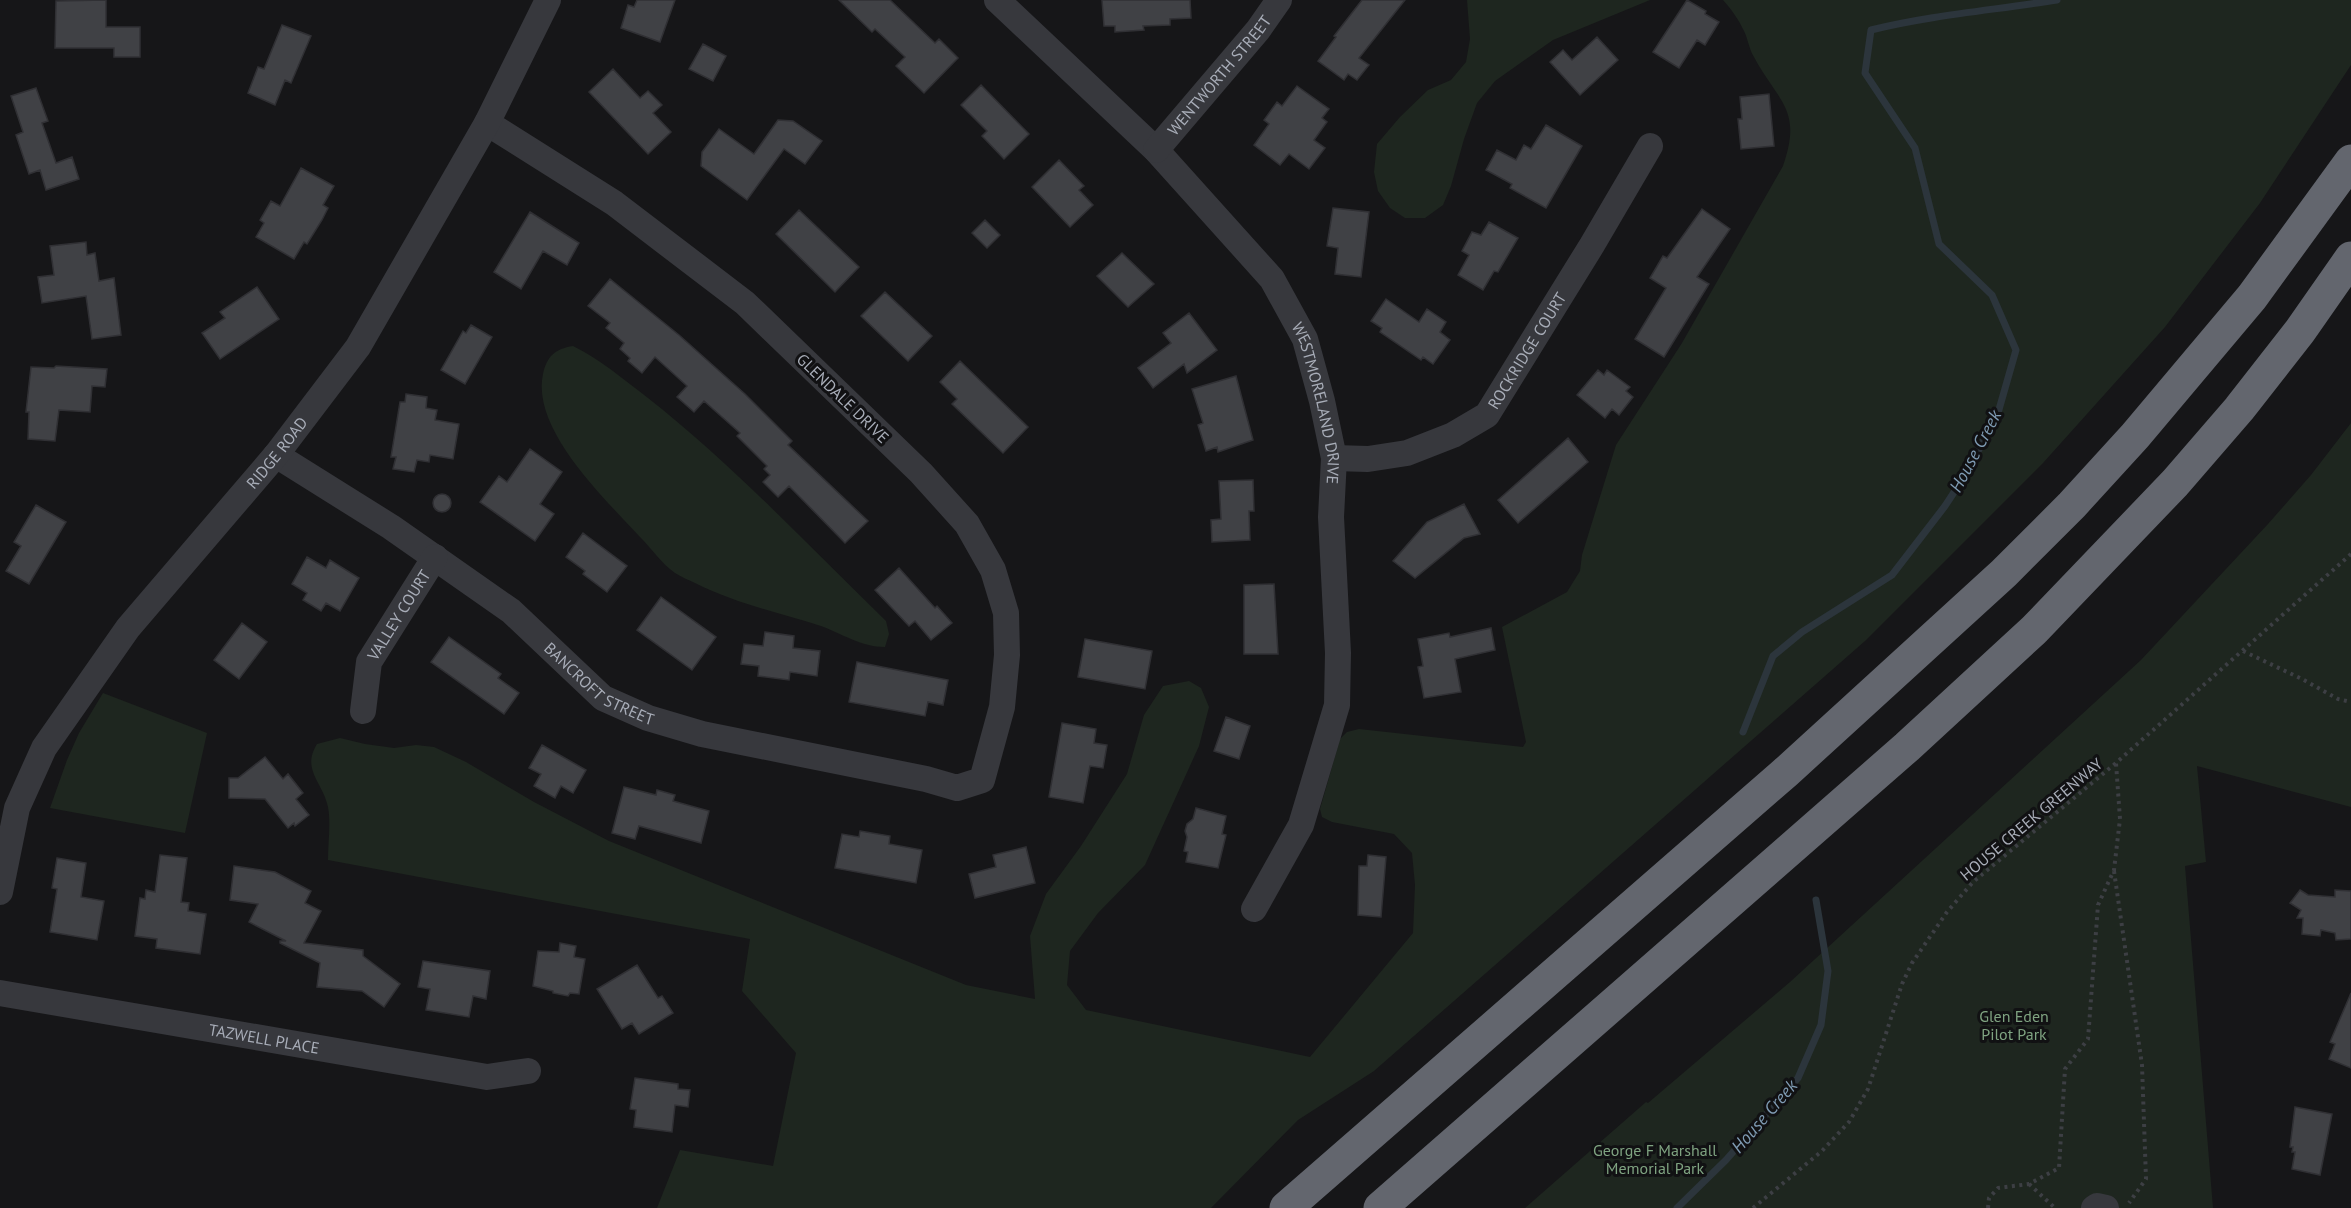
<svg xmlns="http://www.w3.org/2000/svg" width="2351" height="1208" font-family="'PT Sans',sans-serif">
<style>
.green{fill:#1e261f}
.lines{fill:none;stroke-linecap:round;stroke-linejoin:round}
.stream{stroke:#2c353c;stroke-width:7}
.building{fill:#404145;stroke:#303034;stroke-width:1.5}
.path{stroke:#3d3f44;stroke-width:4;stroke-dasharray:3 4.5;stroke-linecap:butt}
.minor{stroke:#37383d;stroke-width:26}
.highway{stroke:#63666e;stroke-width:33}
.labels{text-anchor:middle;dominant-baseline:central;stroke-width:6;stroke-linejoin:round;paint-order:stroke}
.street-label{font-size:16px;fill:#a8adb8;stroke:#111113}
.park-label{font-size:16px;fill:#7fa381;stroke:#111113}
.water-label{font-size:18px;font-style:italic;fill:#7f9bb3;stroke:#111113}
</style>
<rect width="100%" height="100%" fill="#161618"/>
<!-- green -->
<path class="green" d="M 1467,0 L 1650,0 L 1553,40 L 1495,81 L 1477,103 L 1464,139 L 1451,186 L 1443,205 L 1425,218 L 1405,218 L 1390,208 L 1378,191 L 1374,172 L 1377,144 L 1400,117 L 1428,90 L 1451,80 L 1466,62 L 1470,39 Z
M 1723,0 L 2351,0 L 2351,65 L 2260,203 L 2165,327 L 2043,463 L 1865,641 L 1374,1071 L 1298,1120 L 1211,1208 L 657,1208 L 680,1150 L 773,1166 L 796,1053 L 742,991 L 750,939 L 328,860 C 328,843 331,823 328,807 C 323,782 301,770 317,744 L 340,738 L 365,744 L 394,748 L 416,745 L 434,747 L 466,762 L 534,802 L 609,841 L 966,985 L 1035,999 L 1030,936 L 1046,894 L 1081,846 L 1127,774 L 1144,715 L 1163,686 L 1189,681 L 1201,688 L 1209,707 L 1199,746 L 1145,865 L 1098,913 L 1070,951 L 1067,985 L 1086,1010 L 1310,1057 L 1413,933 L 1415,885 L 1412,853 L 1394,834 L 1332,822 L 1322,817 L 1320,809 L 1340,739 L 1347,732 L 1359,729 L 1523,747 L 1526,742 L 1502,627 L 1567,592 L 1580,571 L 1582,555 L 1616,445 L 1682,343 L 1783,166 C 1803,109 1778,102 1754,57 C 1749,49 1748,39 1744,31 C 1739,20 1731,9 1723,0 Z
M 573,346 C 600,359 623,379 648,398 C 733,465 808,545 886,621 L 889,634 L 885,647 C 861,647 843,634 821,626 C 777,612 737,604 695,583 C 689,580 681,577 675,573 C 662,564 651,548 640,537 C 605,499 531,429 543,374 C 547,356 555,349 573,346 Z
M 2351,423 L 2351,807 L 2197,766 L 2206,862 L 2185,866 L 2213,1208 L 1525,1208 L 1646,1102 L 1648,1103 L 1790,982 L 2141,660 L 2268,524 L 2311,475 Z
M 103,693 L 207,733 L 185,833 L 50,808 L 67,760 L 79,733 Z"/>
<g class="lines">
<!-- stream -->
<path class="stream" d="M 1743,732 L 1773,656 L 1802,632 L 1892,575 L 1945,506 L 1966,474 L 1998,413 L 2016,350 L 1992,295 L 1939,244 L 1915,148 L 1865,73 L 1871,30 C 1932,15 1995,10 2057,0
M 1677,1208 L 1726,1160 L 1798,1078 L 1821,1025 L 1828,971 L 1816,900"/>
</g>
<!-- building -->
<path class="building" d="M 106,0 L 106,27 L 140,27 L 140,57 L 114,57 L 114,48 L 55,48 L 56,1 Z
M 637,0 L 675,0 L 660,42 L 621,28 L 628,5 L 634,7 Z
M 839,0 L 890,0 L 935,43 L 939,39 L 958,58 L 924,93 L 896,66 L 905,57 L 875,29 L 872,32 Z
M 1102,0 L 1190,0 L 1191,18 L 1170,19 L 1170,25 L 1143,26 L 1144,30 L 1115,32 L 1115,26 L 1104,26 Z
M 1362,0 L 1405,0 L 1359,58 L 1369,65 L 1357,80 L 1348,74 L 1344,80 L 1318,61 L 1336,37 L 1334,36 Z
M 1687,0 L 1706,11 L 1705,14 L 1719,22 L 1705,45 L 1697,40 L 1679,68 L 1653,52 Z
M 282,25 L 311,36 L 291,83 L 285,80 L 275,105 L 248,93 L 258,67 L 264,69 Z
M 1597,37 L 1618,60 L 1580,95 L 1550,62 L 1563,50 L 1572,60 Z
M 703,44 L 726,56 L 713,81 L 689,69 Z
M 613,69 L 640,98 L 648,91 L 662,105 L 653,113 L 671,132 L 648,154 L 589,92 Z
M 981,85 L 1029,134 L 1004,159 L 982,136 L 987,131 L 961,105 Z
M 1297,86 L 1329,109 L 1322,118 L 1327,122 L 1314,140 L 1325,148 L 1309,169 L 1289,154 L 1280,165 L 1254,145 L 1269,124 L 1264,120 L 1277,102 L 1282,106 Z
M 36,88 L 48,121 L 42,123 L 56,163 L 72,157 L 79,179 L 46,190 L 40,170 L 29,174 L 16,135 L 23,132 L 11,96 Z
M 1769,94 L 1774,146 L 1741,149 L 1738,119 L 1742,119 L 1740,97 Z
M 778,120 L 793,121 L 822,141 L 805,164 L 784,149 L 747,200 L 701,166 L 702,152 L 719,129 L 754,154 Z
M 1546,125 L 1582,146 L 1546,208 L 1510,188 L 1512,184 L 1486,170 L 1497,150 L 1516,160 L 1524,145 L 1531,149 Z
M 1059,160 L 1084,186 L 1079,190 L 1093,205 L 1070,227 L 1032,187 Z
M 301,168 L 334,186 L 323,205 L 328,208 L 322,220 L 307,244 L 304,242 L 294,259 L 256,237 L 264,223 L 260,220 L 271,201 L 280,206 Z
M 1333,208 L 1369,212 L 1361,277 L 1335,274 L 1338,248 L 1327,246 Z
M 1702,209 L 1730,229 L 1697,277 L 1709,284 L 1664,357 L 1635,339 L 1666,288 L 1650,278 L 1663,256 L 1667,258 Z
M 799,210 L 859,267 L 835,292 L 776,234 Z
M 530,212 L 579,243 L 567,265 L 543,251 L 521,289 L 494,272 Z
M 985,220 L 1000,235 L 987,248 L 972,233 Z
M 1489,222 L 1518,238 L 1498,272 L 1494,271 L 1483,290 L 1458,275 L 1469,255 L 1462,251 L 1472,232 L 1481,235 Z
M 86,242 L 87,255 L 95,253 L 99,281 L 114,278 L 121,335 L 92,339 L 86,296 L 42,303 L 38,277 L 54,275 L 50,246 Z
M 1122,253 L 1154,284 L 1128,307 L 1097,276 Z
M 610,279 L 679,335 L 745,394 L 792,441 L 788,445 L 868,521 L 845,543 L 789,486 L 778,497 L 763,482 L 770,475 L 764,469 L 767,466 L 737,436 L 740,433 L 704,401 L 694,412 L 677,397 L 687,386 L 655,357 L 642,373 L 628,361 L 630,358 L 620,349 L 624,343 L 606,328 L 610,323 L 588,306 Z
M 257,287 L 279,319 L 220,359 L 202,333 L 225,318 L 220,312 Z
M 885,292 L 932,336 L 908,361 L 861,316 Z
M 1386,299 L 1419,322 L 1427,309 L 1446,322 L 1440,332 L 1450,340 L 1433,364 L 1423,357 L 1421,360 L 1380,332 L 1382,328 L 1371,321 Z
M 1189,313 L 1217,350 L 1187,373 L 1184,364 L 1153,388 L 1138,368 L 1171,343 L 1163,333 Z
M 471,325 L 492,337 L 465,384 L 441,370 L 463,331 L 466,333 Z
M 960,361 L 1028,427 L 1003,453 L 952,404 L 957,399 L 940,382 Z
M 56,366 L 107,369 L 105,387 L 92,386 L 90,412 L 59,410 L 55,441 L 28,439 L 29,412 L 26,412 L 31,367 L 54,368 Z
M 1598,370 L 1604,375 L 1607,370 L 1630,387 L 1626,391 L 1633,397 L 1619,415 L 1612,409 L 1605,418 L 1577,395 Z
M 1236,376 L 1253,440 L 1218,452 L 1217,447 L 1206,451 L 1198,425 L 1203,423 L 1192,389 Z
M 406,394 L 427,397 L 426,408 L 437,410 L 435,420 L 459,424 L 453,459 L 430,455 L 429,462 L 417,460 L 414,472 L 393,469 L 396,457 L 391,457 L 400,402 L 405,402 Z
M 1568,438 L 1588,462 L 1518,523 L 1498,500 Z
M 530,449 L 562,472 L 540,504 L 554,514 L 535,541 L 480,502 L 499,476 L 507,482 Z
M 1253,480 L 1254,511 L 1249,511 L 1250,540 L 1212,542 L 1211,520 L 1221,519 L 1219,481 Z
M433 503a9 9 0 1 1 18 0a9 9 0 1 1-18 0Z
M 1464,504 L 1480,534 L 1464,538 L 1415,578 L 1393,561 L 1427,522 Z
M 36,505 L 66,522 L 29,584 L 6,571 L 21,546 L 14,542 Z
M 583,533 L 627,566 L 607,592 L 583,574 L 585,571 L 566,557 Z
M 307,557 L 326,568 L 330,560 L 359,578 L 340,611 L 326,603 L 321,611 L 303,600 L 307,593 L 292,584 Z
M 899,568 L 935,608 L 937,606 L 952,623 L 931,640 L 915,621 L 909,626 L 875,590 Z
M 1274,584 L 1278,654 L 1244,654 L 1244,585 Z
M 661,597 L 716,637 L 692,670 L 637,630 Z
M 242,623 L 267,642 L 239,679 L 214,660 Z
M 1491,628 L 1495,650 L 1455,659 L 1461,692 L 1424,698 L 1418,667 L 1423,666 L 1418,639 L 1449,633 L 1450,637 Z
M 765,632 L 794,636 L 793,648 L 820,651 L 817,676 L 790,672 L 789,680 L 758,676 L 759,666 L 741,664 L 744,644 L 763,646 Z
M 449,637 L 501,674 L 498,678 L 519,693 L 504,714 L 431,662 Z
M 1085,639 L 1152,651 L 1145,689 L 1078,677 Z
M 857,662 L 948,680 L 943,705 L 928,702 L 925,716 L 849,702 Z
M 1226,717 L 1250,726 L 1239,759 L 1214,751 Z
M 1062,723 L 1096,729 L 1094,743 L 1107,745 L 1103,768 L 1090,766 L 1083,803 L 1049,797 Z
M 542,745 L 586,770 L 573,793 L 561,786 L 555,798 L 534,786 L 541,774 L 529,768 Z
M 265,757 L 283,779 L 288,774 L 303,793 L 296,799 L 309,815 L 295,826 L 294,823 L 288,828 L 265,799 L 229,798 L 229,778 L 238,778 Z
M 624,787 L 656,795 L 657,790 L 675,795 L 673,801 L 709,811 L 701,843 L 639,826 L 635,839 L 612,833 Z
M 1196,808 L 1226,816 L 1222,834 L 1226,835 L 1218,868 L 1186,862 L 1188,852 L 1184,851 L 1187,837 L 1185,831 L 1187,824 L 1193,819 Z
M 860,831 L 890,836 L 889,844 L 922,850 L 916,883 L 835,868 L 842,834 L 859,837 Z
M 1026,847 L 1035,883 L 975,898 L 969,874 L 996,867 L 993,855 Z
M 160,855 L 187,858 L 181,902 L 189,903 L 188,911 L 206,914 L 200,954 L 156,948 L 157,939 L 135,936 L 140,898 L 145,899 L 146,890 L 155,892 Z
M 1368,855 L 1386,857 L 1381,917 L 1358,915 L 1359,866 L 1367,866 Z
M 57,858 L 86,863 L 81,897 L 104,901 L 97,940 L 50,932 L 57,889 L 52,888 Z
M 234,866 L 275,872 L 311,891 L 305,903 L 321,911 L 304,943 L 363,950 L 363,956 L 400,984 L 384,1007 L 362,991 L 317,987 L 320,963 L 280,943 L 280,941 L 286,941 L 249,922 L 258,904 L 230,900 Z
M 2300,890 L 2308,895 L 2335,897 L 2335,890 L 2351,891 L 2351,939 L 2336,940 L 2335,933 L 2321,930 L 2320,936 L 2302,934 L 2303,918 L 2297,918 L 2301,910 L 2290,903 Z
M 560,943 L 576,946 L 574,957 L 585,959 L 579,994 L 570,993 L 568,996 L 553,993 L 553,991 L 533,986 L 538,951 L 559,952 Z
M 423,961 L 490,971 L 486,999 L 473,996 L 469,1017 L 426,1010 L 430,989 L 418,987 Z
M 637,965 L 658,998 L 662,996 L 673,1013 L 639,1034 L 632,1023 L 622,1029 L 597,989 Z
M 2351,993 L 2351,1068 L 2329,1059 L 2335,1044 L 2330,1042 Z
M 635,1078 L 678,1084 L 678,1089 L 690,1090 L 688,1107 L 675,1105 L 672,1132 L 634,1127 L 636,1110 L 630,1109 Z
M 2295,1107 L 2332,1114 L 2320,1175 L 2292,1169 L 2295,1152 L 2292,1152 L 2293,1147 L 2290,1147 Z"/>
<g class="lines">
<!-- path -->
<path class="path" d="M 2243,651 L 2302,679 L 2338,699 L 2351,702
M 2114,871 L 2142,1065 L 2146,1179 L 2129,1203
M 2029,1184 L 2055,1208
M 1753,1208 L 1822,1151 L 1849,1122 L 1868,1089 L 1902,984 L 1912,963 L 1947,912 L 1973,882 L 2116,763 L 2351,554
M 1988,1208 L 1989,1198 L 1998,1188 L 2029,1184 L 2059,1168 L 2065,1069 L 2088,1039 L 2098,905 L 2114,870 L 2120,819 L 2116,763"/>
<!-- minor -->
<g class="minor">
<path id="s1" d="M 997,0 L 1156,150 L 1272,279 L 1305,339 L 1322,401 L 1334,458 L 1331,517 L 1338,653 L 1337,705 L 1301,825 L 1254,909"/>
<path id="s2" d="M 1156,150 L 1258,30 L 1279,0"/>
<path id="s3" d="M 276,455 L 391,527 L 511,611 L 603,698 L 648,718 L 702,734 L 926,779 L 957,788 L 982,780 L 1002,707 L 1007,655 L 1006,613 L 993,570 L 967,524 L 921,473 L 745,303 L 614,203 L 487,123"/>
<path id="s4" d="M 1334,458 L 1368,459 L 1407,453 L 1453,435 L 1487,415 L 1592,245 L 1650,146"/>
<path id="s5" d="M 363,711 L 369,662 L 435,557"/>
<path id="s6" d="M 0,892 L 17,808 L 44,748 L 128,628 L 276,455 L 358,347 L 487,123 L 548,0"/>
<path id="s7" d="M 0,993 L 487,1077 L 528,1071"/>
<path d="M 2094,1208 L 2097,1206 L 2106,1208"/>
</g>
<!-- highway -->
<path class="highway" d="M 1286,1208 L 1786,772 L 2004,573 L 2072,505 L 2135,436 L 2252,297 L 2351,161
M 1380,1208 L 1907,747 L 2034,630 L 2175,483 L 2239,409 L 2300,331 L 2351,258"/>
</g>
<g class="labels">
<!-- street labels -->
<g class="street-label">
<text stroke="none"><textPath href="#s2" startOffset="98">WENTWORTH STREET</textPath></text>
<text stroke="none"><textPath href="#s4" startOffset="238">ROCKRIDGE COURT</textPath></text>
<text transform="translate(843 398) rotate(44)">GLENDALE DRIVE</text>
<text stroke="none"><textPath href="#s1" startOffset="526">WESTMORELAND DRIVE</textPath></text>
<text stroke="none"><textPath href="#s6" startOffset="528">RIDGE ROAD</textPath></text>
<text stroke="none"><textPath href="#s5" startOffset="105">VALLEY COURT</textPath></text>
<text stroke="none"><textPath href="#s3" startOffset="398">BANCROFT STREET</textPath></text>
<text transform="translate(2031 819) rotate(-40)">HOUSE CREEK GREENWAY</text>
<text stroke="none"><textPath href="#s7" startOffset="268">TAZWELL PLACE</textPath></text>
</g>
<!-- park labels -->
<g class="park-label">
<text x="2014" y="1016">Glen Eden<tspan x="2014" dy="18">Pilot Park</tspan></text>
<text x="1655" y="1150">George F Marshall<tspan x="1655" dy="18">Memorial Park</tspan></text>
</g>
<!-- water labels -->
<g class="water-label">
<text transform="translate(1975 451) rotate(-62)">House Creek</text>
<text transform="translate(1764 1116) rotate(-49)">House Creek</text>
</g>
</g>
</svg>
